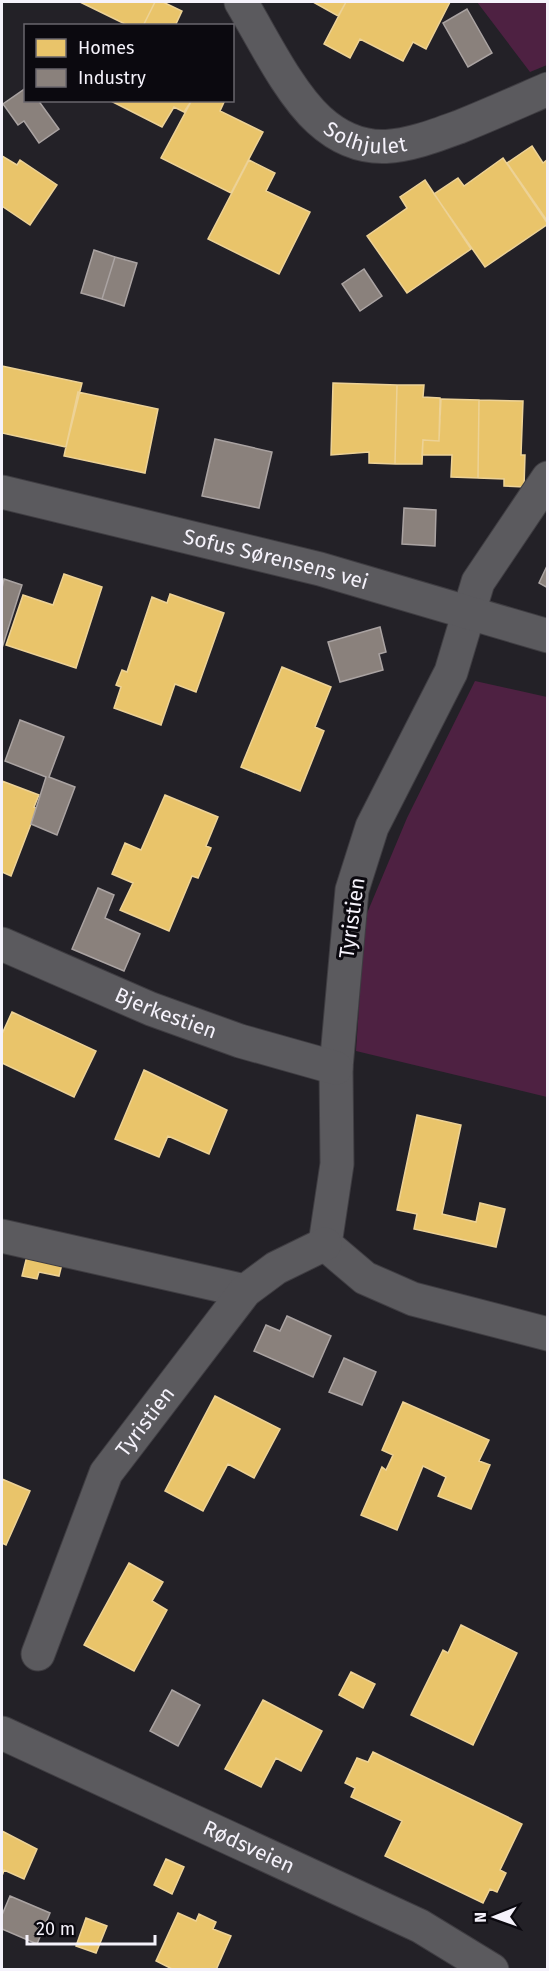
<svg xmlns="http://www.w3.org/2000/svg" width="549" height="1971" font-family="'Fira Sans',sans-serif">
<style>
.green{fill:#4e2142}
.homes{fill:#e9c46a;stroke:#edd296;stroke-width:1.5}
.industry{fill:#8a817c;stroke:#aaa3a2;stroke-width:1.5}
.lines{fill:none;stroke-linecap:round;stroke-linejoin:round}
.minor-casing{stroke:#3f3d42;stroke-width:35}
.minor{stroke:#5b5a5e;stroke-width:33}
.labels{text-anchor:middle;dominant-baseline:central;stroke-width:6;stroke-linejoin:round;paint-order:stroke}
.street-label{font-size:21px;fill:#f5f2fb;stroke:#0b090f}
</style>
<rect width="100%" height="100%" fill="#232127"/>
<!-- green -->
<path class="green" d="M 477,2 L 547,2 L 547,65 L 530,72 Z
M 475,681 L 547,697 L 547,1097 L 356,1051 L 365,918 L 407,818 Z"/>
<!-- homes -->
<path class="homes" d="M 80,2 L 155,2 L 143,26 L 129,26 Z
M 155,2 L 163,2 L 182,11 L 175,26 L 143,26 Z
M 313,2 L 346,2 L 338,16 Z
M 346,2 L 450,2 L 426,49 L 413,42 L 403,61 L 360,39 L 350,58 L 324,44 Z
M 109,100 L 192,100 L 184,112 L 174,107 L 162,127 Z
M 192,100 L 225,100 L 220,111 L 263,132 L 231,193 L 161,158 Z
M 532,146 L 543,163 L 548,159 L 548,222 L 507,163 Z
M 2,156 L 17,165 L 20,160 L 57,185 L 30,225 L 2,206 Z
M 503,158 L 548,224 L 485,267 L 434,194 L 458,178 L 464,186 Z
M 249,160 L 275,173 L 266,191 L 310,212 L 279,274 L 208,239 Z
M 425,180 L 471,249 L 407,293 L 367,236 L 407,208 L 400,197 Z
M 2,366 L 82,383 L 66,447 L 2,433 Z
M 333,383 L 397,385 L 395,464 L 369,463 L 369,452 L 331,455 Z
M 397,385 L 424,385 L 423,397 L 440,398 L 439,441 L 423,440 L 422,464 L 395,464 Z
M 78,392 L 158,409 L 145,473 L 64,456 Z
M 441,399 L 479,400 L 478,478 L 451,477 L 452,455 L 422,455 L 423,440 L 439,441 Z
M 479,400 L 523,401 L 521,455 L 525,455 L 524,487 L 504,486 L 504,479 L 478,478 Z
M 64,574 L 102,587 L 76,668 L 6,645 L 23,595 L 53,605 Z
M 170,594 L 224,613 L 196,692 L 175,684 L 161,725 L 114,708 L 121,687 L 116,685 L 122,670 L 127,672 L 152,597 L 167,603 Z
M 282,667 L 331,687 L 315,727 L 324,731 L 300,791 L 241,767 Z
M 2,781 L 39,795 L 34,807 L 37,808 L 11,876 L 2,872 Z
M 165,795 L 218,817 L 206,846 L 211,848 L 198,878 L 192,876 L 169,931 L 120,910 L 133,883 L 112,874 L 125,843 L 141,850 Z
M 12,1012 L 96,1051 L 74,1097 L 2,1063 L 2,1034 Z
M 144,1070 L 227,1110 L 209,1154 L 168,1136 L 159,1157 L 115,1139 Z
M 417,1115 L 461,1125 L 442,1214 L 476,1222 L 480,1203 L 505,1209 L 496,1247 L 414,1229 L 417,1214 L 397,1210 Z
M 28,1252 L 63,1260 L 59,1276 L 39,1272 L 37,1279 L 22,1276 Z
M 215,1396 L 280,1429 L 254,1478 L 228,1464 L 203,1511 L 165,1491 Z
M 403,1402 L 489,1440 L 479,1461 L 490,1465 L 471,1509 L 438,1496 L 446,1477 L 423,1466 L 397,1530 L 361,1515 L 382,1467 L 386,1470 L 393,1455 L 382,1450 Z
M 2,1479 L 30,1491 L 6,1545 L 2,1543 Z
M 129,1563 L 163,1582 L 152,1601 L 167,1610 L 134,1671 L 84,1645 Z
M 461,1625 L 517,1653 L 473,1745 L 411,1715 L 443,1650 L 448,1653 Z
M 351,1672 L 375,1684 L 363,1708 L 339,1695 Z
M 263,1700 L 322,1731 L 301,1771 L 276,1758 L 261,1787 L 225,1769 Z
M 373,1752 L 522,1824 L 500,1870 L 506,1873 L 497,1892 L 490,1889 L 483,1903 L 385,1856 L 402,1821 L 351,1797 L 355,1788 L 345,1783 L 357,1758 L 368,1762 Z
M 2,1831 L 37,1849 L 24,1879 L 4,1870 L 2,1876 Z
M 166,1859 L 184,1867 L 172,1894 L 154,1885 Z
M 178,1913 L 196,1921 L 199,1914 L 216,1922 L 213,1929 L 231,1936 L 216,1970 L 174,1970 L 156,1961 Z
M 86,1918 L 107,1926 L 96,1953 L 76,1946 Z"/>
<!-- industry -->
<path class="industry" d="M 467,9 L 492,53 L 468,67 L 443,23 Z
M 26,88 L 26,100 L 38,100 L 59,129 L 39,143 L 24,121 L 18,125 L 3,104 Z
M 94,250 L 115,257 L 102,299 L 81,293 Z
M 115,257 L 137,263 L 124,306 L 102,299 Z
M 364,269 L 382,296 L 360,311 L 342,284 Z
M 215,439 L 272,452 L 259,508 L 202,496 Z
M 404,508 L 436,510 L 435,546 L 402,544 Z
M 547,566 L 548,567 L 548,588 L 539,583 Z
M 4,579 L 22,585 L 2,648 L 2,588 Z
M 380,627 L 386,652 L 379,654 L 383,670 L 340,682 L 328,642 Z
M 20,720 L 64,737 L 49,777 L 75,787 L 57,835 L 31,824 L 46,777 L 5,761 Z
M 98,888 L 114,895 L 105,918 L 140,934 L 124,971 L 72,949 Z
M 287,1316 L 331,1336 L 313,1377 L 254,1351 L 266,1325 L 280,1331 Z
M 344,1358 L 376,1372 L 362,1405 L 329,1392 Z
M 172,1690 L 200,1705 L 178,1746 L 150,1731 Z
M 10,1896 L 50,1913 L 37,1944 L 2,1929 L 2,1915 Z"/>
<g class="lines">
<defs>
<g id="minor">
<path id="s1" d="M 241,2 C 262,37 289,93 319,120 C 365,162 407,146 459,127 C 489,115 518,102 548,89"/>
<path d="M 548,478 L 478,582 L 451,672 L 372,827 L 352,890 L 336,1068 L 337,1164 L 325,1244 L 365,1278 L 413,1299 L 548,1334"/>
<path id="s2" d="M 2,492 L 320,569 L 548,636"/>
<path id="s3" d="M 2,944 L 151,1009 L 240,1041 L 336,1068"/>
<path d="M 2,1236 L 245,1291"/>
<path id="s4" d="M 38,1654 L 106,1473 L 245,1291 L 276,1268 L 325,1244"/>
<path id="s5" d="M 2,1733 L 420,1926 L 492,1970"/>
</g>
</defs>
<!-- minor casing -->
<use href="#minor" class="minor-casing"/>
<!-- minor -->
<use href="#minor" class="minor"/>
</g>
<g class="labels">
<!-- street labels -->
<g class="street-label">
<text stroke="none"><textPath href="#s1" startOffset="194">Solhjulet</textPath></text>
<text stroke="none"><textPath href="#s2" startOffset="282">Sofus Sørensens vei</textPath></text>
<text transform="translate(352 918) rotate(-82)">Tyristien</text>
<text stroke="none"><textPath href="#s3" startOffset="178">Bjerkestien</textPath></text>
<text stroke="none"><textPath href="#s4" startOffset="258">Tyristien</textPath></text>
<text stroke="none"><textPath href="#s5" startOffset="272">Rødsveien</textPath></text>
</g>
</g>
<!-- border -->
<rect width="549" height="1971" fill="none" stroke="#f5f2fb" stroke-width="6"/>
<!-- legend -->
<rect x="24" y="24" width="210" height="78" fill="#0b090f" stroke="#69666d" stroke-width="1.5"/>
<rect x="36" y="39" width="30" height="18" fill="#e9c46a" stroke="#69666d" stroke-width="1.5"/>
<text x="78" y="54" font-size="18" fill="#f5f2fb">Homes</text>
<rect x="36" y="69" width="30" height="18" fill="#8a817c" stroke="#69666d" stroke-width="1.5"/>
<text x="78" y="84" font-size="18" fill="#f5f2fb">Industry</text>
<!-- north arrow -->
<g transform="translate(495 1917) rotate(269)" stroke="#0b090f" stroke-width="4.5" paint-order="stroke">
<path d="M0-4.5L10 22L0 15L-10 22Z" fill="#f5f2fb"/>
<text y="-9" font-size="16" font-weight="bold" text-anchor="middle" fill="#f5f2fb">N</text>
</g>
<!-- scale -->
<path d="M27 1935v9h128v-9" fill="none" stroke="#f5f2fb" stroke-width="3"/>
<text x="36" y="1935" font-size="18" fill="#f5f2fb" stroke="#0b090f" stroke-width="4.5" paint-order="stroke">20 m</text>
</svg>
